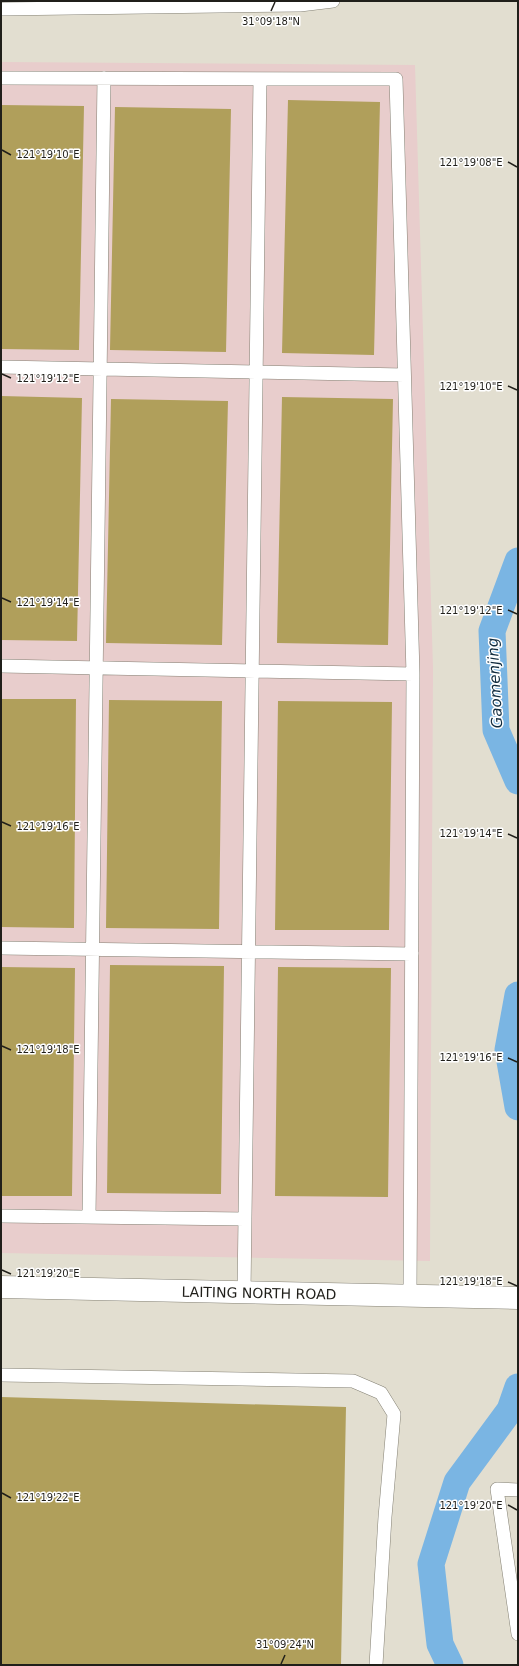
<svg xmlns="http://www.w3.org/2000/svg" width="519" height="1666" font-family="'DejaVu Sans',sans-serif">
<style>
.industrial{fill:#e8cdcc}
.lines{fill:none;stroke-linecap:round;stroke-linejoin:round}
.canal{stroke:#7ab5e3;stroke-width:27}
.building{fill:#b09f5b}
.lane-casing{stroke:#848174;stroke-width:14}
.secondary-casing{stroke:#848174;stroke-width:23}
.lane{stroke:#fff;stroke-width:13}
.secondary{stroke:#fff;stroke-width:22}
.ticks{fill:none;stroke:#201f1a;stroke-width:1.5}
.labels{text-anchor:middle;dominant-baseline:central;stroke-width:3;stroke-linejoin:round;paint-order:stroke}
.street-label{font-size:14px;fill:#201f1a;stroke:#fff}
.water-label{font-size:15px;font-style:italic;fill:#112c3f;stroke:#fff}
.ticks-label{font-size:10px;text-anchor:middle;fill:#201f1a;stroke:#fff;stroke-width:3;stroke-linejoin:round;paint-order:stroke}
</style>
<rect width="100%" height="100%" fill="#e2ded0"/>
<!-- industrial -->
<path class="industrial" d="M 1,62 L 415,65 L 433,668 L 430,1261 L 1,1253 Z"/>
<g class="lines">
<!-- canal -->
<path class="canal" d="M 518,561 L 492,631 L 496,730 L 518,781
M 518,995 L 508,1050 L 518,1107
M 450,1665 L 440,1644 L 431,1564 L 457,1482 L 510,1410 L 518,1387"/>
</g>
<!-- building -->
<path class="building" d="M 288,100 L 380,102 L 374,355 L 282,353 Z
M 1,105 L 84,106 L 79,350 L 1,349 Z
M 115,107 L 231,109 L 226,352 L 110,350 Z
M 1,396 L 82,398 L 77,641 L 1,640 Z
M 282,397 L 393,399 L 388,645 L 277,643 Z
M 111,399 L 228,401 L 222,645 L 106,643 Z
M 1,699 L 76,699 L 74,928 L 1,927 Z
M 109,700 L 222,701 L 219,929 L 106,928 Z
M 278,701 L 392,702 L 389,930 L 275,930 Z
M 110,965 L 224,966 L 221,1194 L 107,1193 Z
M 1,967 L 75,968 L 72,1196 L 1,1196 Z
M 278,967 L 391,968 L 388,1197 L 275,1196 Z
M 1,1397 L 346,1407 L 341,1665 L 1,1665 Z"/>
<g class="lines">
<defs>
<path id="lane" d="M 1,9 L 300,5 L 333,1
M 1,78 L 396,79 L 413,674 L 410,1296
M 1,367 L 404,375
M 1,666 L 413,674
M 1,948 L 412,954
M 1,1216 L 245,1219
M 89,1217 L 104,78
M 244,1293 L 260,79
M 1,1375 L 353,1381 L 381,1393 L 394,1414 L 385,1517 L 376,1665
M 518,1490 L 497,1489 L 518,1634"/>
<path id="secondary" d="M 1,1287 L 518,1298"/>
</defs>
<!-- lane casing -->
<use href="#lane" class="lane-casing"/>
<!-- secondary casing -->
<use href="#secondary" class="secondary-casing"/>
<!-- lane -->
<use href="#lane" class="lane"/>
<!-- secondary -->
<use href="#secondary" class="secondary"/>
</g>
<!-- ticks -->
<path class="ticks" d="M 271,11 L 275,2M 2,150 L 11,155M 508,162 L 517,167M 2,374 L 11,378M 508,386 L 517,390M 2,598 L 11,602M 508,610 L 517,614M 2,822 L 11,826M 508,834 L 517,838M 2,1046 L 11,1050M 508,1058 L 517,1062M 2,1270 L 11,1274M 508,1282 L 517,1286M 2,1493 L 11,1498M 508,1505 L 517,1510M 281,1664 L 285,1655"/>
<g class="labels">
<!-- street labels -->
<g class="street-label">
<text transform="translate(259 1293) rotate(1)">LAITING NORTH ROAD</text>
</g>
<!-- water labels -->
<g class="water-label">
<text transform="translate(495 683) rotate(-93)">Gaomenjing</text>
</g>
</g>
<g class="ticks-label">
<text x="271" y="25">31°09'18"N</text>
<text x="48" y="158">121°19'10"E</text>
<text x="471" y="166">121°19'08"E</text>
<text x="48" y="382">121°19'12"E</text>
<text x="471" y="390">121°19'10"E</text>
<text x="48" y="606">121°19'14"E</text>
<text x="471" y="614">121°19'12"E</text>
<text x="48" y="830">121°19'16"E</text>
<text x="471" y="837">121°19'14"E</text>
<text x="48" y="1053">121°19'18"E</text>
<text x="471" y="1061">121°19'16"E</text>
<text x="48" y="1277">121°19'20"E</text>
<text x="471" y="1285">121°19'18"E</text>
<text x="48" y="1501">121°19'22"E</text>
<text x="471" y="1509">121°19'20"E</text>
<text x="285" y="1648">31°09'24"N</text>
</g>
<!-- border -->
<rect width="519" height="1666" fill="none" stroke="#201f1a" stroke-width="4"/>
</svg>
